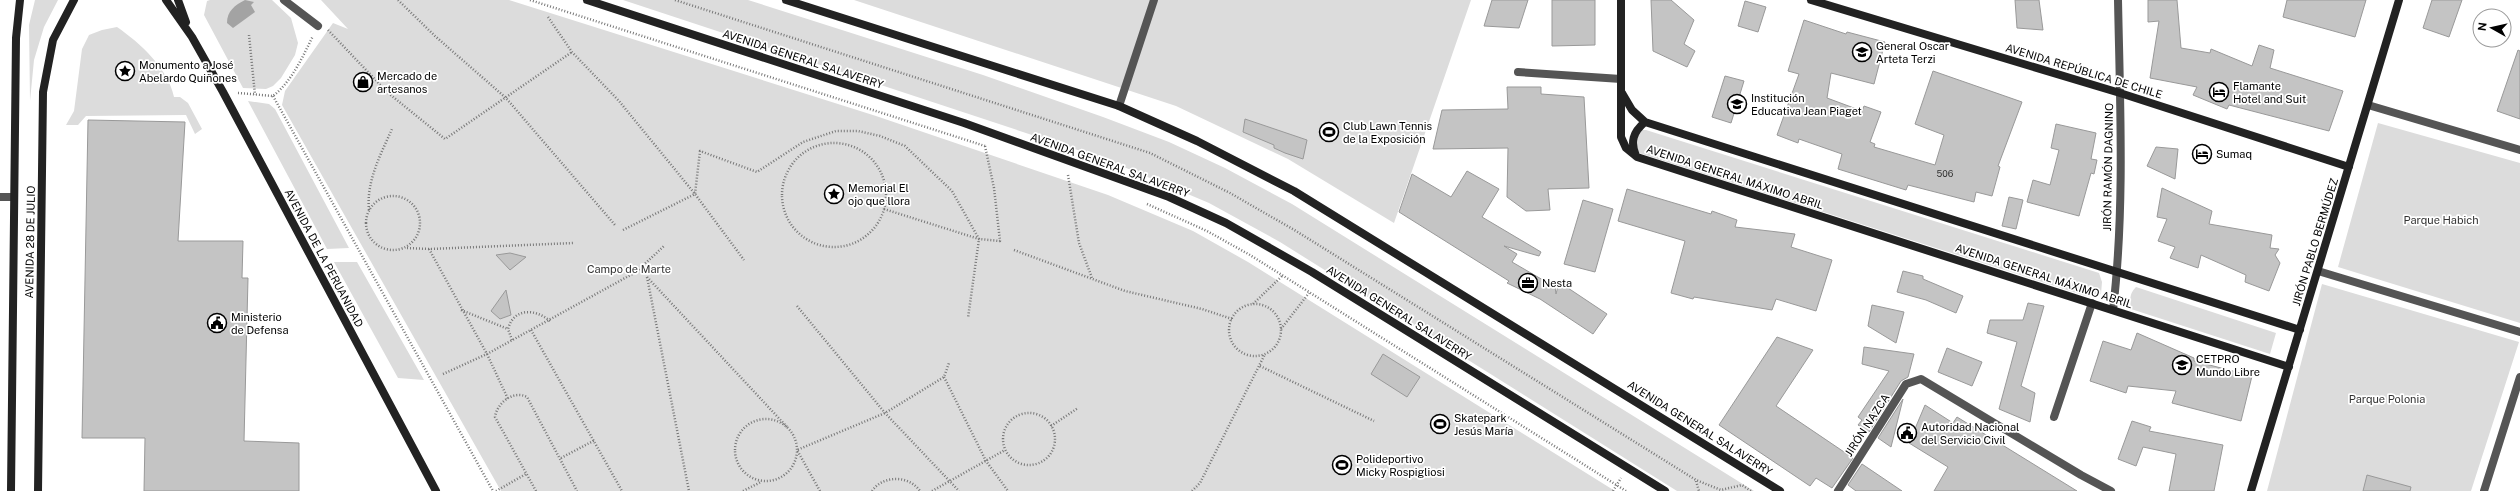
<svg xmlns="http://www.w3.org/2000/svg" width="2520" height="491" font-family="'Public Sans',sans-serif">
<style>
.green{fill:#dcdcdc}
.water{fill:#a3a3a3}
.building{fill:#c4c4c4;stroke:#999}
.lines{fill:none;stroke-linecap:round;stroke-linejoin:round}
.path{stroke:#777;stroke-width:2.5;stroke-dasharray:1 2;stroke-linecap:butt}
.lane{stroke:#555;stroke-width:8}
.street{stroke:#555;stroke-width:8}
.secondary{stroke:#222;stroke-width:8}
.labels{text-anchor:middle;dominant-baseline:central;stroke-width:3.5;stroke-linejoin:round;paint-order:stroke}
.number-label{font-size:9px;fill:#313131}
.poi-label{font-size:11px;fill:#000;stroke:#fff;text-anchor:start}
.street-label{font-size:11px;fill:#000;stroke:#fff}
.park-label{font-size:11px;fill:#333;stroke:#fff}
</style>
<rect width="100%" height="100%" fill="#fff"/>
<!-- green -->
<path class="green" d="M 35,0 L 58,0 L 44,27 L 34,60 L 30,101 L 29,25 Z
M 210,0 L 272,0 L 291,18 L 298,43 L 295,55 L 281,78 L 273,86 L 266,89 L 243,88 L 204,15 L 207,1 Z
M 321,0 L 509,0 L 876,116 L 1108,195 L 1193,231 L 1248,262 L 1615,491 L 501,491 L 282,105 L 285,91 L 333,23 L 348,29 Z
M 623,0 L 748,0 L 983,75 L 1103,117 L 1169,142 L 1225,168 L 1292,204 L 1754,491 L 1677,491 L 1280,242 L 1209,203 L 1105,159 Z
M 854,0 L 1471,0 L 1394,223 L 1288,159 L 1176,106 Z
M 117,27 C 140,43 168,68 174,97 L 180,97 L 188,103 L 202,129 L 195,134 L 186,115 L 86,116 L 78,125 L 66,125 L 74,111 L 82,49 L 89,35 L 102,30 Z
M 248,101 L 269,104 L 275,109 L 349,248 L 327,249 Z
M 2378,123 L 2520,163 L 2520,323 L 2338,267 Z
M 1640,130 L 1646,130 L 2099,273 L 2102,282 L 2101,294 L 2095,296 L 2086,296 L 1639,153 L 1635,149 L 1636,133 Z
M 334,262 L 357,262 L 424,380 L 398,378 Z
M 2322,284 L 2519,342 L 2471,491 L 2267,491 Z
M 2136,287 L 2276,333 L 2270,354 L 2131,309 C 2130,300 2129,294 2136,287 Z"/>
<!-- water -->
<path class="water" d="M 245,0 L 254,2 L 251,5 L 255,12 L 233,28 L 227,23 C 227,11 235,5 245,0 Z"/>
<!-- building -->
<path class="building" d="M 1492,0 L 1528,0 L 1519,28 L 1484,26 Z
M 1552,0 L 1595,0 L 1595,45 L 1552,46 Z
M 1651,0 L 1671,0 L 1694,20 L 1684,44 L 1695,51 L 1687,67 L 1653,51 Z
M 2015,0 L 2039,0 L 2043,30 L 2017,28 Z
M 2148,0 L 2177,0 L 2181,48 L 2210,53 L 2211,49 L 2252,66 L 2259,45 L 2274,50 L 2270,68 L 2343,91 L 2329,131 L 2229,105 L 2227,109 L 2193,95 L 2197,87 L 2150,78 L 2159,21 L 2148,22 Z
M 2287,0 L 2366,0 L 2355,37 L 2283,17 Z
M 2432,0 L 2462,0 L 2449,37 L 2423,28 Z
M 1745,1 L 1766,7 L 1758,32 L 1738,26 Z
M 1804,20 L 1846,34 L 1847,32 L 1885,42 L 1874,84 L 1831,73 L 1827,98 L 1862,111 L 1864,106 L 1881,112 L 1870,142 L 1875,144 L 1874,147 L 1935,165 L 1944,135 L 1915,124 L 1933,71 L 2022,102 L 1998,166 L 2000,167 L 1992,196 L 1976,192 L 1974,202 L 1908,185 L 1906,190 L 1838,169 L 1842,154 L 1799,139 L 1798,143 L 1777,135 L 1799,74 L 1788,71 Z
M 2518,50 L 2520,51 L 2520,119 L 2497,111 Z
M 1725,76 L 1744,81 L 1731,123 L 1712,117 Z
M 1507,87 L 1541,87 L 1541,94 L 1584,97 L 1589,188 L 1548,189 L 1550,210 L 1526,211 L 1507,197 L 1508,148 L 1433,149 L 1442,110 L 1508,109 Z
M 1245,119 L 1307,140 L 1303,159 L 1285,153 L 1274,148 L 1274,145 L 1243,132 Z
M 88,120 L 185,122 L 178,241 L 243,241 L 242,278 L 248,278 L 244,441 L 299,443 L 299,491 L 144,491 L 145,438 L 82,438 Z
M 2056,124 L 2096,133 L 2091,159 L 2097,160 L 2094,174 L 2091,173 L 2079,216 L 2027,202 L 2033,180 L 2050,185 L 2059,150 L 2051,148 Z
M 2156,147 L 2178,149 L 2175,179 L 2147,166 Z
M 1467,171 L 1499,189 L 1482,217 L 1541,252 L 1539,256 L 1504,246 L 1517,254 L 1512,262 L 1555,287 L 1556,294 L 1559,282 L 1607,314 L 1593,334 L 1540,299 L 1507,283 L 1509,281 L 1399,212 L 1412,174 L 1451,197 Z
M 2162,188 L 2212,211 L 2209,224 L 2272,235 L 2270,248 L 2279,249 L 2275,255 L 2280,263 L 2269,291 L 2245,282 L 2246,275 L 2201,255 L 2198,268 L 2170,258 L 2175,247 L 2158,241 L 2167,219 L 2157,217 Z
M 1627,189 L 1711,214 L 1712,211 L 1737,220 L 1735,227 L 1795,234 L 1791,247 L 1832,260 L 1816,311 L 1776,299 L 1772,310 L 1694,297 L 1693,299 L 1671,293 L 1685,241 L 1618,221 Z
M 2009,197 L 2023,200 L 2016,229 L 2002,226 Z
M 1583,200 L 1613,209 L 1595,272 L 1564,264 Z
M 510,253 L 526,257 L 510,270 L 496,255 Z
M 1903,271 L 1923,276 L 1923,279 L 1963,296 L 1956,313 L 1926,300 L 1897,292 Z
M 506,290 L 511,315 L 500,319 L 491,311 Z
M 2028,303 L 2044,306 L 2021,386 L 2035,393 L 2030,422 L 1999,409 L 2017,342 L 1987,333 L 1990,320 L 2023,320 Z
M 1872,305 L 1904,312 L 1896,343 L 1868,326 Z
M 2137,333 L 2194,358 L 2194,361 L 2252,376 L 2241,421 L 2172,403 L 2176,391 L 2128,386 L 2126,393 L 2090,381 L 2103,341 L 2131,350 Z
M 1777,337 L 1813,350 L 1776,406 L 1853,458 L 1832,488 L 1816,478 L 1810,486 L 1719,425 Z
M 1864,347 L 1914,354 L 1908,377 L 1901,381 L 1869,432 L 1858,425 L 1862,420 L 1858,417 L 1889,371 L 1862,364 Z
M 1947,348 L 1982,362 L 1972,386 L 1938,372 Z
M 1383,354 L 1420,377 L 1407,397 L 1371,374 Z
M 1903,399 L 1891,447 L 1878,438 Z
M 1925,405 L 1953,423 L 1957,417 L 2077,491 L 1934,491 L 1948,467 L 1909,443 Z
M 2132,421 L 2151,427 L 2149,431 L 2223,445 L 2214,491 L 2169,491 L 2176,454 L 2143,447 L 2136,466 L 2118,459 Z
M 1862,464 L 1902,491 L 1856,491 L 1848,485 Z
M 2367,475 L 2411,487 L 2410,491 L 2363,491 Z"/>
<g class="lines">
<!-- path -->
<path class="path" d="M 398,0 L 435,36 L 506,98 L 615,225
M 530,0 L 985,146
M 675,0 L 1150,153 L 1230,193 L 1296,231 L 1696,480 L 1721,490 L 1742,485 L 1751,491
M 548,17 L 572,52 L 619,101 L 695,194 L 744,260
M 328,30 L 387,92 L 445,139 L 572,52
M 249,35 L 255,95
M 238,93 L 273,96 C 292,81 302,58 313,36
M 273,96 L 493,491
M782 195a52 52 0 1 1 104 0a52 52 0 1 1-104 0Z
M 1068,175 L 1079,243 L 1092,278
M366 223a27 27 0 1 1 54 0a27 27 0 1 1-54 0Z
M 1147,204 L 1207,231 L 1250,255 L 1626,491
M 884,209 L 979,239 L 1000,241 L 994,188 L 985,146
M 369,210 C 366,181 381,154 392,129
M 623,230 L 695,194 L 700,151 L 757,172 L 803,142 L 836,131 L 858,131 L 880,136 L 905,146 L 952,191 L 979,239 L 968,318
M 407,248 L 429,249 L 573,243
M 429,249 L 487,354 L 508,399
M 1014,250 L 1125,291 L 1202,309 L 1232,319
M 647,277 L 689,491
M 647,277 L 788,428
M 1253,304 L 1282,276
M1229 330a26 26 0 1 1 52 0a26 26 0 1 1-52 0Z
M 797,306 L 885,413 L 959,491
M 461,310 L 508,329
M 1281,329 L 1309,293
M 531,330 L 622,491
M 512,340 L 508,329 C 514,307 536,309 550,321
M 1260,366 L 1374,421
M 443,374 L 487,354 L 636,272 L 664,246
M 944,377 L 986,461 L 1008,491
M1003 439a26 26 0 1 1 52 0a26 26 0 1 1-52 0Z
M735 450a31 31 0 1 1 62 0a31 31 0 1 1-62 0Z
M 1051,426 L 1078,408
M 561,458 L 595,440
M 1696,481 L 1699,491
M 496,491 L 526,474
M 536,491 L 495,417 C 497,403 513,390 527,397 L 577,491
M 743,491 L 761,482
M 820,491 L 797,450 L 885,413 L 944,377 L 949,363
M 872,491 C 883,475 909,475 920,491
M 932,491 L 1005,450
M 1192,491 L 1200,483 L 1265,354
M 1613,491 L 1621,478"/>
<!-- lane -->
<path class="lane" d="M 284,0 L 318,26
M 1119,106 L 1154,0
M 2054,417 L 2092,303"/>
<!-- street -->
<path class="street" d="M 1518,72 L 1621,79
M 2368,105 L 2520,150
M 0,197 L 13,197
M 2318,271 L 2520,332
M 2113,310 C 2125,208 2120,103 2118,0
M 1838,491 L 1906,384 L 1921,379 L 2081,475 L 2111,491
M 2484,491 L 2520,377"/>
<!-- secondary -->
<path class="secondary" d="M 166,0 L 192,37 L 223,92 L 436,491
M 178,0 L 186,22
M 587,0 L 964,123 L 1169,197 L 1226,223 L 1312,272 L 1665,491
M 786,0 L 1119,106 L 1197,141 L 1294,191 L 1780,491
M 1621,0 L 1621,137 L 1626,148 L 1637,157 L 2289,367
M 1811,0 L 2120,93 L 2349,167
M 1622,93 L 1632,110 L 1645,122 L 2300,330
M 1636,156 C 1630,142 1633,132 1645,122
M 11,491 L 16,38 L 20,0
M 38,491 L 43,92 L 53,40 L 74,0
M 2251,491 L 2399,0"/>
</g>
<!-- icons -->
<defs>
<symbol id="school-ring" viewBox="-11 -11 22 22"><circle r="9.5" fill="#fff" stroke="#000" stroke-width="1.5"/><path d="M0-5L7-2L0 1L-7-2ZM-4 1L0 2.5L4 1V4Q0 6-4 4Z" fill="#000"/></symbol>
<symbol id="sight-ring" viewBox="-11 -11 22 22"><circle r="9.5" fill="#fff" stroke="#000" stroke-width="1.5"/><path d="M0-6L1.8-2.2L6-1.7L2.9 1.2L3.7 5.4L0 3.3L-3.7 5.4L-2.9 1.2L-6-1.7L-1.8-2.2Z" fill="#000"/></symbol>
<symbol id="shop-ring" viewBox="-11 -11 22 22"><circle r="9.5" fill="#fff" stroke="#000" stroke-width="1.5"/><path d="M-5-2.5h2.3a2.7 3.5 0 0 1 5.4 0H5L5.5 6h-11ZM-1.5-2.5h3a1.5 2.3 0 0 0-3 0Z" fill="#000"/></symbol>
<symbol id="hotel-ring" viewBox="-11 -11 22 22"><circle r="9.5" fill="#fff" stroke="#000" stroke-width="1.5"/><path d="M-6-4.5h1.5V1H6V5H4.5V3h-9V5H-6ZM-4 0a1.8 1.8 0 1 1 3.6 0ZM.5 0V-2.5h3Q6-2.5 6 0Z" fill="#000"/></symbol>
<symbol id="stadium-ring" viewBox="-11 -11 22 22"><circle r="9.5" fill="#fff" stroke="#000" stroke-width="1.5"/><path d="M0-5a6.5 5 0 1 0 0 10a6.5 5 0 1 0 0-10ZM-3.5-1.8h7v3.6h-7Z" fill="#000"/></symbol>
<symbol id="office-ring" viewBox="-11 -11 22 22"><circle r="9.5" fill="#fff" stroke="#000" stroke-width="1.5"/><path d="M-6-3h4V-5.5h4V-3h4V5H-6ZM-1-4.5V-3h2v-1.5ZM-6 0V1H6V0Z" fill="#000"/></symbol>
<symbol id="civic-ring" viewBox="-11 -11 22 22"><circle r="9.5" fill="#fff" stroke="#000" stroke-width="1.5"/><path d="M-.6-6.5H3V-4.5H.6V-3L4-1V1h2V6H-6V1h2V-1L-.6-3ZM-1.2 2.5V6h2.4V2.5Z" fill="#000"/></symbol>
<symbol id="university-ring" viewBox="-11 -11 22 22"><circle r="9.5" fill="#fff" stroke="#000" stroke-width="1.5"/><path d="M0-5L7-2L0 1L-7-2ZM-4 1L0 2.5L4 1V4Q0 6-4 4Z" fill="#000"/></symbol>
</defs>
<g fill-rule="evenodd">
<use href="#school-ring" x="1851" y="41" width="22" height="22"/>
<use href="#sight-ring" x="114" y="60" width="22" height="22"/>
<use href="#shop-ring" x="352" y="71" width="22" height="22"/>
<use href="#hotel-ring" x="2208" y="81" width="22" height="22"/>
<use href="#school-ring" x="1726" y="93" width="22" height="22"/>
<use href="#stadium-ring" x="1318" y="121" width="22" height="22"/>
<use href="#hotel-ring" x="2191" y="143" width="22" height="22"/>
<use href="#sight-ring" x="823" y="183" width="22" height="22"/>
<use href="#office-ring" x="1517" y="272" width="22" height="22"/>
<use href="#civic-ring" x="206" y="312" width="22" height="22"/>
<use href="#university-ring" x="2171" y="354" width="22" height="22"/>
<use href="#stadium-ring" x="1429" y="413" width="22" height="22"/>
<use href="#civic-ring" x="1896" y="422" width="22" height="22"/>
<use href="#stadium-ring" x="1331" y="454" width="22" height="22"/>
</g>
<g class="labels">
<!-- number labels -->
<g class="number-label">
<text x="1945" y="173">506</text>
</g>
<!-- poi labels -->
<g class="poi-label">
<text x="1876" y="46">General Oscar<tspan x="1876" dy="13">Arteta Terzi</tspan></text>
<text x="139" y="65">Monumento a José<tspan x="139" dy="13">Abelardo Quiñones</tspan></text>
<text x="377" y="76">Mercado de<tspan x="377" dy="13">artesanos</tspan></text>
<text x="2233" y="86">Flamante<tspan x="2233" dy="13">Hotel and Suit</tspan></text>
<text x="1751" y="98">Institución<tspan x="1751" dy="13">Educativa Jean Piaget</tspan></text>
<text x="1343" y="126">Club Lawn Tennis<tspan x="1343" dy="13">de la Exposición</tspan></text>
<text x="2216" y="154">Sumaq</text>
<text x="848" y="188">Memorial El<tspan x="848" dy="13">ojo que llora</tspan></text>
<text x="1542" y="283">Nesta</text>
<text x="231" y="317">Ministerio<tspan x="231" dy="13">de Defensa</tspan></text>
<text x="2196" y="359">CETPRO<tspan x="2196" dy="13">Mundo Libre</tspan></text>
<text x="1454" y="418">Skatepark<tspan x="1454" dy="13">Jesús María</tspan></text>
<text x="1921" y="427">Autoridad Nacional<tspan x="1921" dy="13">del Servicio Civil</tspan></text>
<text x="1356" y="459">Polideportivo<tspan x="1356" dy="13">Micky Rospigliosi</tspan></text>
</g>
<!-- street labels -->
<g class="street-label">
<text transform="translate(803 59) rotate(18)">AVENIDA GENERAL SALAVERRY</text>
<text transform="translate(2084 71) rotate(17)">AVENIDA REPÚBLICA DE CHILE</text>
<text transform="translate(1110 165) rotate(20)">AVENIDA GENERAL SALAVERRY</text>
<text transform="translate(2108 167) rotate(-89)">JIRÓN RAMÓN DAGNINO</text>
<text transform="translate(1735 177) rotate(18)">AVENIDA GENERAL MÁXIMO ABRIL</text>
<text transform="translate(30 242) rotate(-89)">AVENIDA 28 DE JULIO</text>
<text transform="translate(2315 242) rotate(-73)">JIRÓN PABLO BERMÚDEZ</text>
<text transform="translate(324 258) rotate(62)">AVENIDA DE LA PERUANIDAD</text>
<text transform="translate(2044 276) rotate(18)">AVENIDA GENERAL MÁXIMO ABRIL</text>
<text transform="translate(1399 313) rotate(32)">AVENIDA GENERAL SALAVERRY</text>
<text transform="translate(1867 425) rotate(-57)">JIRÓN NAZCA</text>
<text transform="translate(1700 428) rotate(32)">AVENIDA GENERAL SALAVERRY</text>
</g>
<!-- park labels -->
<g class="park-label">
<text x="2441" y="220">Parque Habich</text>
<text x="629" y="269">Campo de Marte</text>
<text x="2387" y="399">Parque Polonia</text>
</g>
</g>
<!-- north arrow -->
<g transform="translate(2492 28) rotate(278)"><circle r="19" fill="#ffffff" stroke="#999999"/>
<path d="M0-3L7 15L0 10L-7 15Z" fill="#000000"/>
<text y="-6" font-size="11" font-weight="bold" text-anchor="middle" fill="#000000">N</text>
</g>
</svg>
